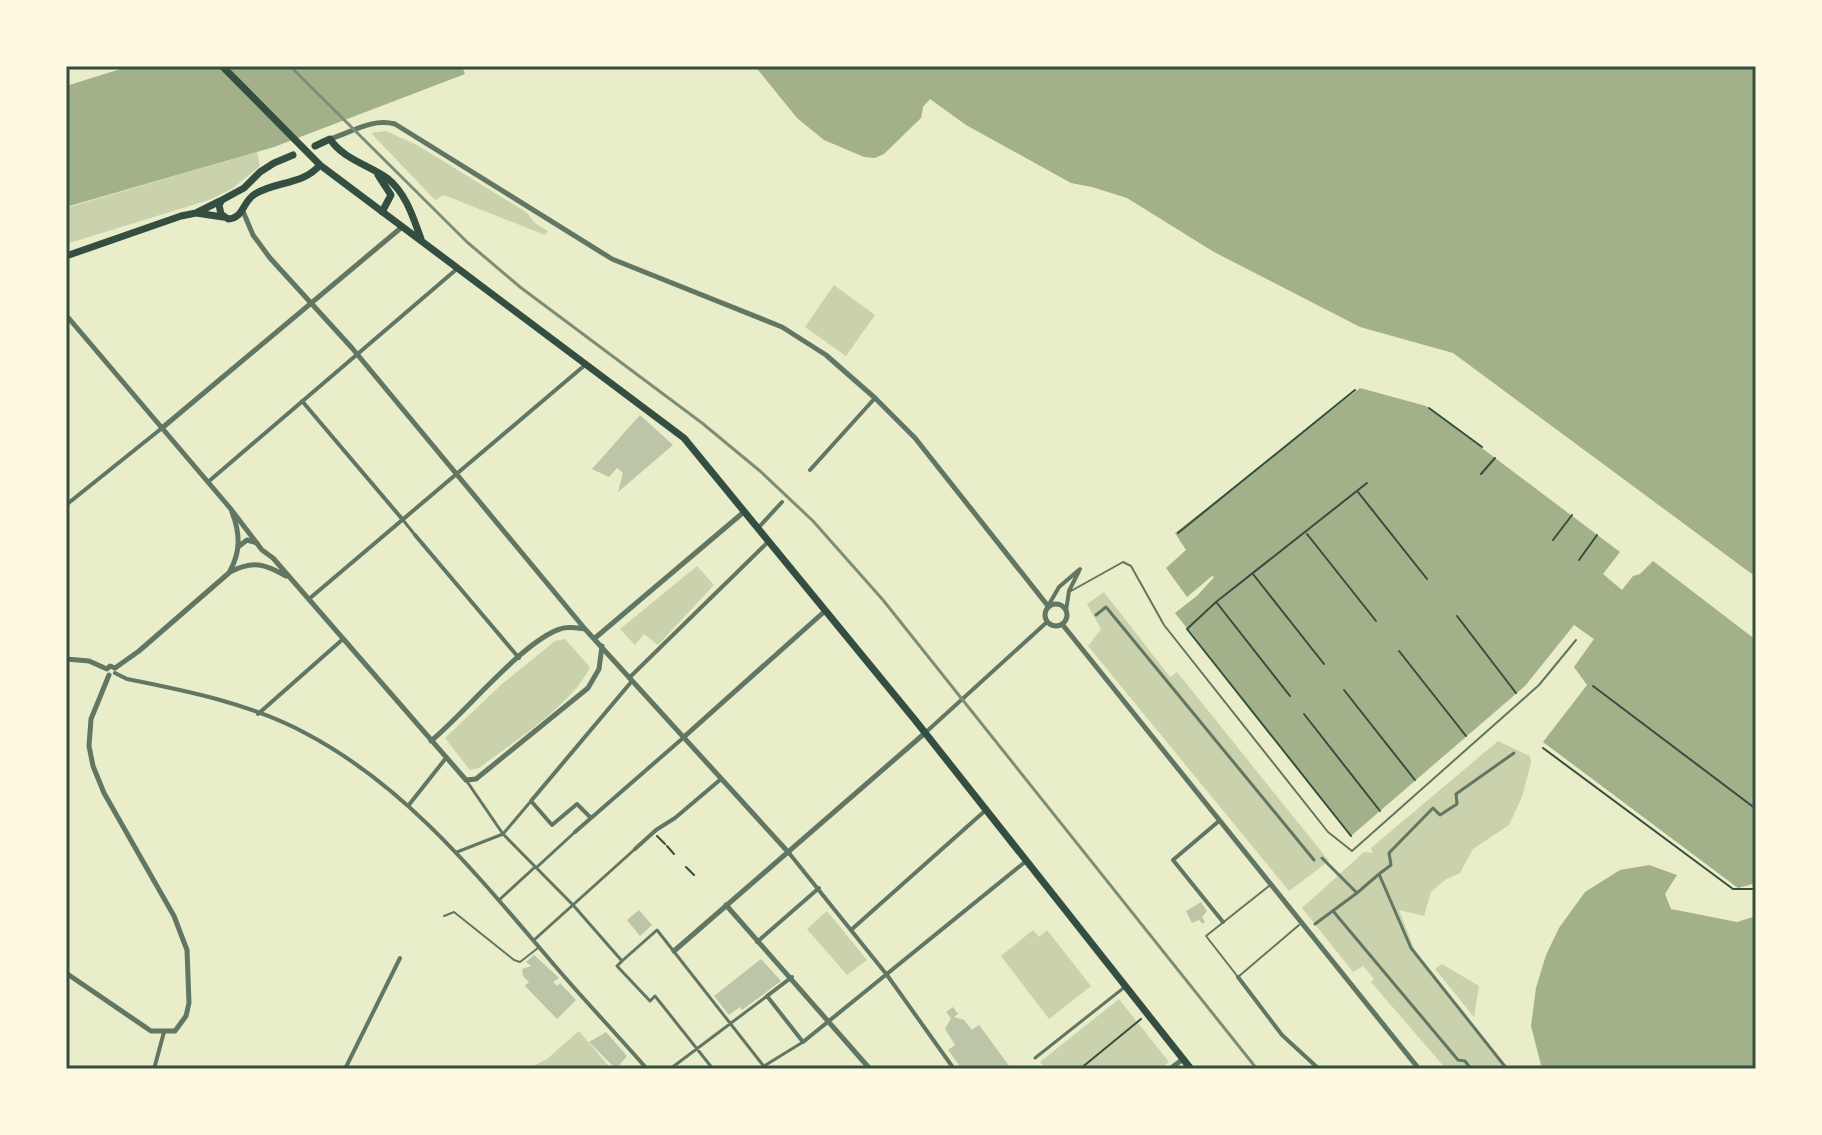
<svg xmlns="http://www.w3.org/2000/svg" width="1822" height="1135" font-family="'Space Grotesk',sans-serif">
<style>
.green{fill:#cad2ad}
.water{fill:#a3b18a}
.building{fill:#bcc5a7}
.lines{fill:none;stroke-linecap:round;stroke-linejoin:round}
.path{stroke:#344e41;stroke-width:2}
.service{stroke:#617663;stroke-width:2}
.pedestrian{stroke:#617663;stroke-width:3}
.minor{stroke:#617663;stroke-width:4}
.tertiary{stroke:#617663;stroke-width:5}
.primary{stroke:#344e41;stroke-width:7}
.rail{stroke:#7c8e77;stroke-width:3}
.neatline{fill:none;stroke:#344e41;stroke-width:3}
</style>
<rect width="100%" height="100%" fill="#e9edc9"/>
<!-- green -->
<path class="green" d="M 386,131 L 417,145 L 526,212 L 536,224 L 548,231 L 545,235 L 444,195 L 435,200 L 371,133 Z
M 257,152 L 260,166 L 232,189 L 209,200 L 66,244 L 66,208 Z
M 834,285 L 875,315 L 846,356 L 805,327 Z
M 697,566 L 714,585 L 658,645 L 644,634 L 635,645 L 620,629 Z
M 1104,592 L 1170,677 L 1177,672 L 1329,861 L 1289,891 L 1088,646 L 1101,629 L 1087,604 Z
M 565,639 L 590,667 C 573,704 512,743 479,768 L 470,770 L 445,738 L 502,684 L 555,641 Z
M 1498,741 L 1530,756 L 1531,763 L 1522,797 L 1509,825 L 1473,849 L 1460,873 L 1445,880 L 1431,892 L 1424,916 L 1399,910 L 1415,951 L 1509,1069 L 1446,1069 L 1371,982 L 1374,979 L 1363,966 L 1353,972 L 1302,908 L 1364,852 L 1373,853 L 1371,848 Z
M 827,911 L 867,960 L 847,975 L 807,929 Z
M 1033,930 L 1039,937 L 1047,930 L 1091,986 L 1049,1019 L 1001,956 Z
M 1442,964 L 1479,986 L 1474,1017 L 1435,969 Z
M 1119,999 L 1169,1062 L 1160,1069 L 1046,1069 L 1040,1062 Z
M 579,1031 L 611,1069 L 527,1069 L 547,1059 Z"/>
<!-- water -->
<path class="water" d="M 130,66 L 462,66 L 465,74 L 274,147 L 66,207 L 66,86 Z
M 755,66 L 1756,66 L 1756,577 L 1453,353 L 1360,327 L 1214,252 L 1127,198 L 1092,187 L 1071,183 L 966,125 L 930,99 L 923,107 L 921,118 L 884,154 L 875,158 L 864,157 L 824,140 L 797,118 Z
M 1360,388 L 1426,406 L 1620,552 L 1603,574 L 1622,590 L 1633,576 L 1640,574 L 1653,561 L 1756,640 L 1756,883 L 1738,888 L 1543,742 L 1587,685 L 1574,667 L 1594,639 L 1574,625 L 1525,686 L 1351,836 L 1175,613 L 1198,595 L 1214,577 L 1212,576 L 1187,597 L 1166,568 L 1186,550 L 1175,533 Z
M 1649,865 L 1677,875 L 1665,894 L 1671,909 L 1737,922 L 1756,916 L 1756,1069 L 1542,1069 L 1531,1026 L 1536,988 L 1546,955 L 1559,928 L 1585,892 L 1620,870 Z"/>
<!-- building -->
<path class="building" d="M 640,415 L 673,445 L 618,492 L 623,473 L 617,468 L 609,477 L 592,469 Z
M 1201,902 L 1207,911 L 1202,917 L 1205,922 L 1203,924 L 1199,920 L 1192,923 L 1186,911 Z
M 639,910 L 652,925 L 640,936 L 627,920 Z
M 534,955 L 559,978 L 553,982 L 557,986 L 560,983 L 576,1000 L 557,1019 L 525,986 L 529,982 L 523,976 L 522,969 L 531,966 L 526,962 Z
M 761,959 L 781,981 L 742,1010 L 740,1007 L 729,1015 L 714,996 Z
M 953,1007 L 958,1014 L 954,1017 L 964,1020 L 972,1030 L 979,1025 L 1010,1067 L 1012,1065 L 1015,1069 L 962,1069 L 948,1050 L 955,1045 L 945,1029 L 951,1018 L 946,1012 Z
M 606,1032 L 627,1056 L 616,1069 L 589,1042 Z"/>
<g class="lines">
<!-- path -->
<path class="path" d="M 1429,408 L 1482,447
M 1481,474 L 1495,458
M 1358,492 L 1427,579
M 1178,533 L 1355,390
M 1307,534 L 1376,621
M 1553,540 L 1572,515
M 1579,560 L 1597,535
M 1253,574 L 1324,664
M 1217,603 L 1290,696
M 1457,616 L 1516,693
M 1399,651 L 1466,736
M 1593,686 L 1756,809
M 1344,690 L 1415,780
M 1304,714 L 1380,811
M 1543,748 L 1733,889 L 1756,889
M 657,836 L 665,844
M 1351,836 L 1187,629 L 1216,602 L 1367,483
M 667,846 L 674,854
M 686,867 L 694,875
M 1080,1069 L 1141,1019"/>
<!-- service -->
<path class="service" d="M 1071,591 L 1123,562 L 1131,566 L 1164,625 L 1328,832 L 1352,851 L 1539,685 L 1576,640
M 1269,886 L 1206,936 L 1238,977 L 1299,925
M 444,916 L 454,912 L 514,960 L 520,962 L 538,948"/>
<!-- pedestrian -->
<path class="pedestrian" d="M 403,520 L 415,535
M 1096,615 L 1106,607 L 1314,860
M 466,780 L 503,834 L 573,905 L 622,961
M 457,852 L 503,834 L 531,801
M 1322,858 L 1357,893 L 1379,874 L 1411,948 L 1507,1069
M 537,867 L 575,832
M 1379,874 L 1391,865 L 1389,853 L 1433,808 L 1440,815 L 1457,804 L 1456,794 L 1514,753
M 499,900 L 535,867
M 1333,911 L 1458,1060 L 1465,1061 L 1471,1069
M 1315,924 L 1357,893
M 534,940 L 635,849
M 622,961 L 657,930 L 766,1069
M 622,961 L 617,966 L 650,1001 L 655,996 L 713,1069
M 1035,1058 L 1126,986
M 764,1066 L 803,1042
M 670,1069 L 767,996"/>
<!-- minor -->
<path class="minor" d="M 302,401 L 403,520
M 810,470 L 875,398
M 208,482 L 458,268
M 66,505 L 162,428
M 759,527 L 782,502
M 415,535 L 519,658
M 309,599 L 585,365
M 1048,606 L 1059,587 L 1080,569
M 1066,611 L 1069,591 L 1079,571
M 115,673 L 127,679 C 188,691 252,704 307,734 C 407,787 478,876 550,960 C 581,997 615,1032 647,1069
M 629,678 L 768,542
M 258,714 L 343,639
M 925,733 L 1047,622
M 408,806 L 446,758
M 591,818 L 577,804 L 552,825 L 531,801 L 632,681
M 1219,821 L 1173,860 L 1223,922
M 575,832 L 683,738
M 635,849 L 656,830 L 675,818 L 721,779
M 789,853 L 887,975 L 954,1069
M 851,930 L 987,809
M 757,942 L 819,888
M 792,977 L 767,996 L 803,1042 L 1025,862
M 1238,977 L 1282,1035 L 1319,1069
M 154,1069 L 164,1032
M 345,1069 L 400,958"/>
<!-- tertiary -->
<path class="tertiary" d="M 330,139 C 352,132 372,118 395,124 L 612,259 L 782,327 L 826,355 L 875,398 L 915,438 L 1048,606
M 242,209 L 253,235 L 270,258 L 352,348 L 585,629 L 789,853
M 66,315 L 230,508 L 262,550 L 273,558 L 466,780 L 476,779 L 588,688 L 599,669 L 602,646
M 162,428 L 402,227
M 238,547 L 247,540 L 257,543
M 230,571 C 241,551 240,533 232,512
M1045 615a11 11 0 1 1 22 0a11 11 0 1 1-22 0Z
M 1062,624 L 1419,1069
M 595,638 L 745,511
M 66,659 L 89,661 L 107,669 L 110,666 L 115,668
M 115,668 L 139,651 L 230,572 C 253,560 265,564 286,576
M 685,736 L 825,611
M 431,741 C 464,714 523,641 560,629 C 568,626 577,628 585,629
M 726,905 L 870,1069
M 674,951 L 925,733
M 66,973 L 151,1031 L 175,1031 L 186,1016 L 189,1003 L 187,950 L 174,916 L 104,793 L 93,766 L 89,746 L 91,719 L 109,675
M 1170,1069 L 1183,1059"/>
<!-- primary -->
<path class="primary" d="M 222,66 L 320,165 L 684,438 L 915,720 L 1191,1069
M 315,146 L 330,139 C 343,159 369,165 387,178 C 406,193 413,217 421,239
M 293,155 L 274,163 L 260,172 L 244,188 L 222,200 L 219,205 L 221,214 L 228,219 C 244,218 242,202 255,194 C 276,181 303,185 320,165
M 378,175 L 391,195 L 382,212
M 220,201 L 196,213 L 223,217
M 66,256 L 181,216 L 196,213"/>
<!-- rail -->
<path class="rail" d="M 290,66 L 467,242 L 520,287 L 702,423 L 760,471 L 813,521 L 883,600 L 1257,1069"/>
</g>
<!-- border -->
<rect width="1822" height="1135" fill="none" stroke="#fefae0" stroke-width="136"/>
<rect x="68" y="68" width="1686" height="999" class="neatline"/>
</svg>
